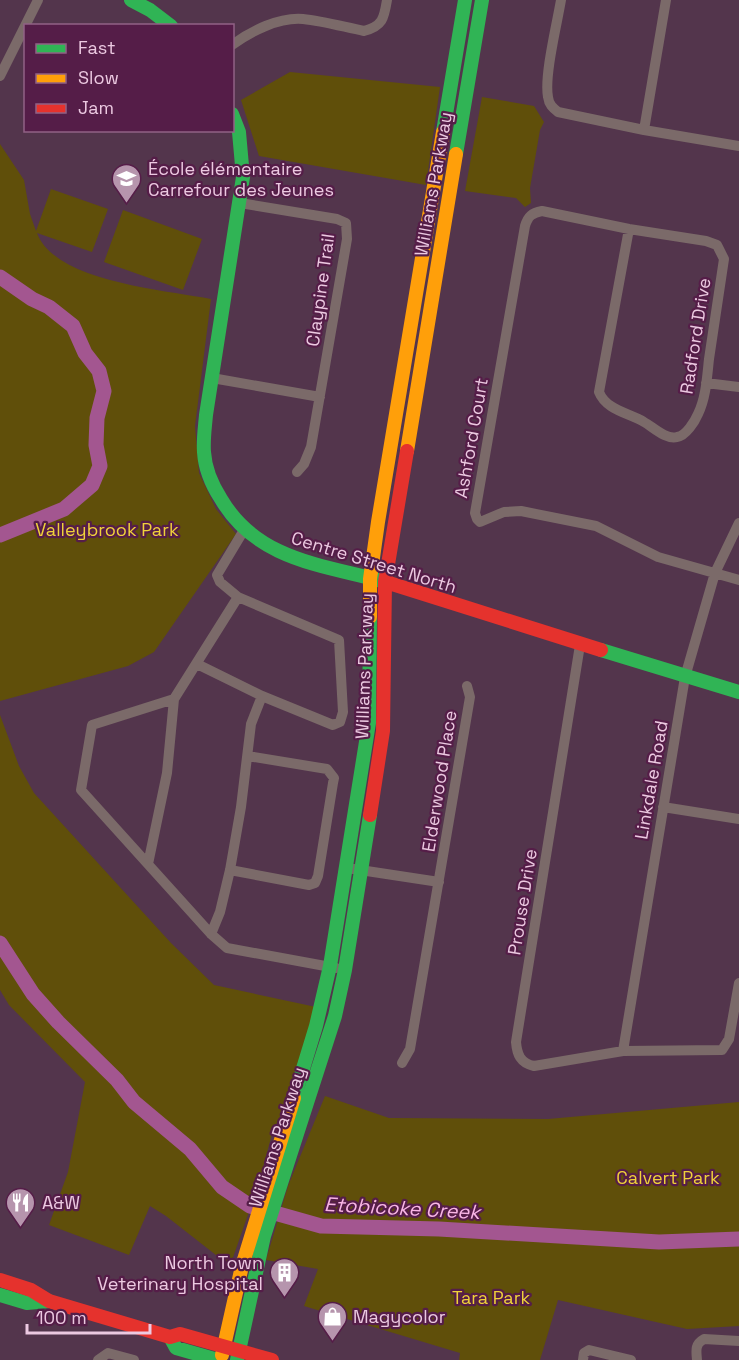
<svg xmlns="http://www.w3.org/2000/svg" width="739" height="1360" font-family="'Space Grotesk',sans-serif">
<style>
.green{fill:#604f0a}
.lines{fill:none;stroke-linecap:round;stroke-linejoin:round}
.river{stroke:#a35690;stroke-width:15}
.street{stroke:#7b6a69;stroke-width:10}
.fast{stroke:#30b455;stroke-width:14}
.slow{stroke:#ff9f0a;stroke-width:14}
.jam{stroke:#e5322d;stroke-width:14}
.labels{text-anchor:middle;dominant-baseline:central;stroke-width:4.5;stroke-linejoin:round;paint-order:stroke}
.poi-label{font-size:18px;fill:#ecc9e1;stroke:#551d48;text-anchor:start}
.street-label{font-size:18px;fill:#ecc9e1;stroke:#551d48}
.park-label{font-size:18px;fill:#f0d23a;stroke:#551d48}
.water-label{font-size:20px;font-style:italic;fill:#f8b5e5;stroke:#551d48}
</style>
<rect width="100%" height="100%" fill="#53354c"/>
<!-- green -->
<path class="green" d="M 290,72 L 440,87 L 426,185 L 259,156 L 241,100 Z
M 482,97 L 534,106 L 544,122 L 540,130 L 530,188 L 531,203 L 525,207 L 516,198 L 465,191 Z
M 0,144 L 24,180 L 30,214 L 36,231 L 51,189 L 108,209 L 92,252 L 37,233 C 55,282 166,290 211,299 L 195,426 L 199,473 L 216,509 L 236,534 L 154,652 L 128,666 L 0,701 Z
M 123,210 L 202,239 L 183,290 L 104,262 Z
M 0,715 L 19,766 L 34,793 L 171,943 L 214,985 L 316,1007 L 282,1112 L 272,1134 L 258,1186 L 230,1266 L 166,1216 L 150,1206 L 129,1255 L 49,1225 L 68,1172 L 85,1082 L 9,1005 L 0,990 Z
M 325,1096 L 389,1118 L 548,1119 L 739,1102 L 739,1326 L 687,1329 L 558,1300 L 540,1360 L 459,1360 L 460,1353 L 304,1306 L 318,1269 L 266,1260 L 288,1186 Z"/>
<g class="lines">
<!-- river -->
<path class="river" d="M 0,277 L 32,299 L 49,307 L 73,326 L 85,353 L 99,371 L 104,391 L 97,418 L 96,445 L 100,466 L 92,485 L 64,509 L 0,535
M 0,943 L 33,994 L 58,1022 L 117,1080 L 134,1102 L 190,1149 L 222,1187 L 250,1206 L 321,1226 L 439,1229 L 659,1242 L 739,1239"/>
<!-- street -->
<path class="street" d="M 561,0 C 557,24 544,76 548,97 C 549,105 553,108 558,112 L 644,130 L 739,146
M 232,45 C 251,31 279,17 303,19 C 323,21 344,27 364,31 C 383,26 384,18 387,0
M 0,76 L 38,0
M 644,130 L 666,0
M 240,203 L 337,219 L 346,223 L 347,239 L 311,447 L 304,464 L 297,472
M 629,229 L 599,392 C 606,410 629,413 644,422 C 653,427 666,440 677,437 C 686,436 695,421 698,414 C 706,398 707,377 709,359 C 714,326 719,292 724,259 L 717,245 L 706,241 L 629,229 L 542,211 C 532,213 528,216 525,226 L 475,513 L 477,519 L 480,522 L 504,512 L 521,511 L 596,526 L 658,557 L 739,580
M 212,378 L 320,397
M 706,383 L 739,387
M 580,645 L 516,1042 C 517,1054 520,1063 534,1066 L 623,1051 L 722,1050 L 729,1039 L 739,983
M 197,664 L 262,696 L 333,725 L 340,722 L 343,712 L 339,640 L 238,597 L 220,582 L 217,575 L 244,530
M 174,699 L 92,725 L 81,790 L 211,934 L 227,948 L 336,968
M 663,807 L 739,819
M 148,864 L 167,773 L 174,699 L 238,597
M 347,868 L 439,882
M 230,870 L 309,885 L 315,883 L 318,876 L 333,783 L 334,778 L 327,769 L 248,756
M 211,934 L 220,912 L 230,870 L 241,807 L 251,724 L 262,696
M 623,1051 L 685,677 L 715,573 L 739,523
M 402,1063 L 410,1049 L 470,697 L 467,686
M 98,1360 L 108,1353 L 134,1360
M 583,1360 L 584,1353 L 589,1350 L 631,1360
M 697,1360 C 696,1350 695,1344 704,1339 L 739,1341"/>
<!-- fast -->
<path class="fast" d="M 131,0 L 150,10 L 171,26
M 232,114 L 239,132 L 243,177 L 206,415 C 205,427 203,440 204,452 C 205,469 212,485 221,499 C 258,562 326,565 389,583
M 443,132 L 465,0
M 456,154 L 482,0
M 601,650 L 739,692
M 294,1098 L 316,1026 L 330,966 L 369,723 L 370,617
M 0,1295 L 27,1303 L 49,1301
M 170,1337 L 176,1348 L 218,1360
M 237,1360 L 264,1236 L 335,1016 L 345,970 L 370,815"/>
<!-- slow -->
<path class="slow" d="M 407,451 L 456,154
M 370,617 L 370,579 L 378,522 L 443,132
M 222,1355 L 242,1266 L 294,1098"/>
<!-- jam -->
<path class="jam" d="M 389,583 L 601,650
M 370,815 L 383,731 L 385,582 L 407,451
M 0,1280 L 31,1290 L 49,1301 L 170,1337 L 180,1334 L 272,1360"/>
</g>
<!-- icons -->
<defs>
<symbol id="school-pin" viewBox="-11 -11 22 30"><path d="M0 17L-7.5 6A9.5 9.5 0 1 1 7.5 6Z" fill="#b695ad" stroke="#551d48"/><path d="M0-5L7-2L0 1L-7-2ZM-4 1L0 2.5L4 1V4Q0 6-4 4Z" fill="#fff"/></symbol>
<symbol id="restaurant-pin" viewBox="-11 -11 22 30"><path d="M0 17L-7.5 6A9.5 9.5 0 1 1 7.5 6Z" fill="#b695ad" stroke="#551d48"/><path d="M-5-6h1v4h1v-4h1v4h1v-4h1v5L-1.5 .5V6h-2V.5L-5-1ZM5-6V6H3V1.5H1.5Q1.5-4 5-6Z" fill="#fff"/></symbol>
<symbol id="building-pin" viewBox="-11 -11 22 30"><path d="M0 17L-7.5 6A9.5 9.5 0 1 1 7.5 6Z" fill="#b695ad" stroke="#551d48"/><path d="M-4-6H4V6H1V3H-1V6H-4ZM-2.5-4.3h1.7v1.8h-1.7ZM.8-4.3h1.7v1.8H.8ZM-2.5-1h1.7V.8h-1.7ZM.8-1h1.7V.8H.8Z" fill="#fff"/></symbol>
<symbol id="shop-pin" viewBox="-11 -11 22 30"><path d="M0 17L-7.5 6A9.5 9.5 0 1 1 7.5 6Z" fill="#b695ad" stroke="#551d48"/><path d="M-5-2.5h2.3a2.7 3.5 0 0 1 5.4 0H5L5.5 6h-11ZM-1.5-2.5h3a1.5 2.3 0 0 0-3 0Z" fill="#fff"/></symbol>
</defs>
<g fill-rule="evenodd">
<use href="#school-pin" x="110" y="162" width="33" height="45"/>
<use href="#restaurant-pin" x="4" y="1186" width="33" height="45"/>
<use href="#building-pin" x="268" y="1256" width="33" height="45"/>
<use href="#shop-pin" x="316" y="1300" width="33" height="45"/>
</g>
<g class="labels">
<!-- poi labels -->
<g class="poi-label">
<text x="148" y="168">École élémentaire<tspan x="148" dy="21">Carrefour des Jeunes</tspan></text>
<text x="42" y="1202">A&amp;W</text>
<text x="263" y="1262" text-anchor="end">North Town<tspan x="263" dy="21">Veterinary Hospital</tspan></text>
<text x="353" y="1316">Magycolor</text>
</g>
<!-- street labels -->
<g class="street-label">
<text transform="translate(433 184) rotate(-80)">Williams Parkway</text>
<text transform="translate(320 290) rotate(-82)">Claypine Trail</text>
<text transform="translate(695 336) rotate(-81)">Radford Drive</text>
<text transform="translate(471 438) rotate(-80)">Ashford Court</text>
<text transform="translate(374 562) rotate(17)">Centre Street North</text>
<text transform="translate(364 666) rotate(-88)">Williams Parkway</text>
<text transform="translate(651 780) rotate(-80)">Linkdale Road</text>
<text transform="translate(439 781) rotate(-81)">Elderwood Place</text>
<text transform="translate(522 902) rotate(-81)">Prouse Drive</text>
<text transform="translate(277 1137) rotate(-72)">Williams Parkway</text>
</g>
<!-- park labels -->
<g class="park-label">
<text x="107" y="529">Valleybrook Park</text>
<text x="668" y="1177">Calvert Park</text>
<text x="491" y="1297">Tara Park</text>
</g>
<!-- water labels -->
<g class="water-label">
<text transform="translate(402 1208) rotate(3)">Etobicoke Creek</text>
</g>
</g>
<!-- legend -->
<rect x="24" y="24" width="210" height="108" fill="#551d48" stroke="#916285" stroke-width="1.5"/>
<rect x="36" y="44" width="30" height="9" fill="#30b455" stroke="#916285" stroke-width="1.5"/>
<text x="78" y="54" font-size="18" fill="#ecc9e1">Fast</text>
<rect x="36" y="74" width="30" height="9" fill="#ff9f0a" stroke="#916285" stroke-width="1.5"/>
<text x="78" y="84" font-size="18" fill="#ecc9e1">Slow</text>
<rect x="36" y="104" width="30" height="9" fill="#e5322d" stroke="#916285" stroke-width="1.5"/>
<text x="78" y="114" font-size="18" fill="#ecc9e1">Jam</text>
<!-- scale -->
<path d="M27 1324v9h123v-9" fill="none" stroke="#ecc9e1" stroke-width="3"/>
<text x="36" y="1324" font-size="18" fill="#ecc9e1" stroke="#551d48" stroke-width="4.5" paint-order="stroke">100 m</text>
</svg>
